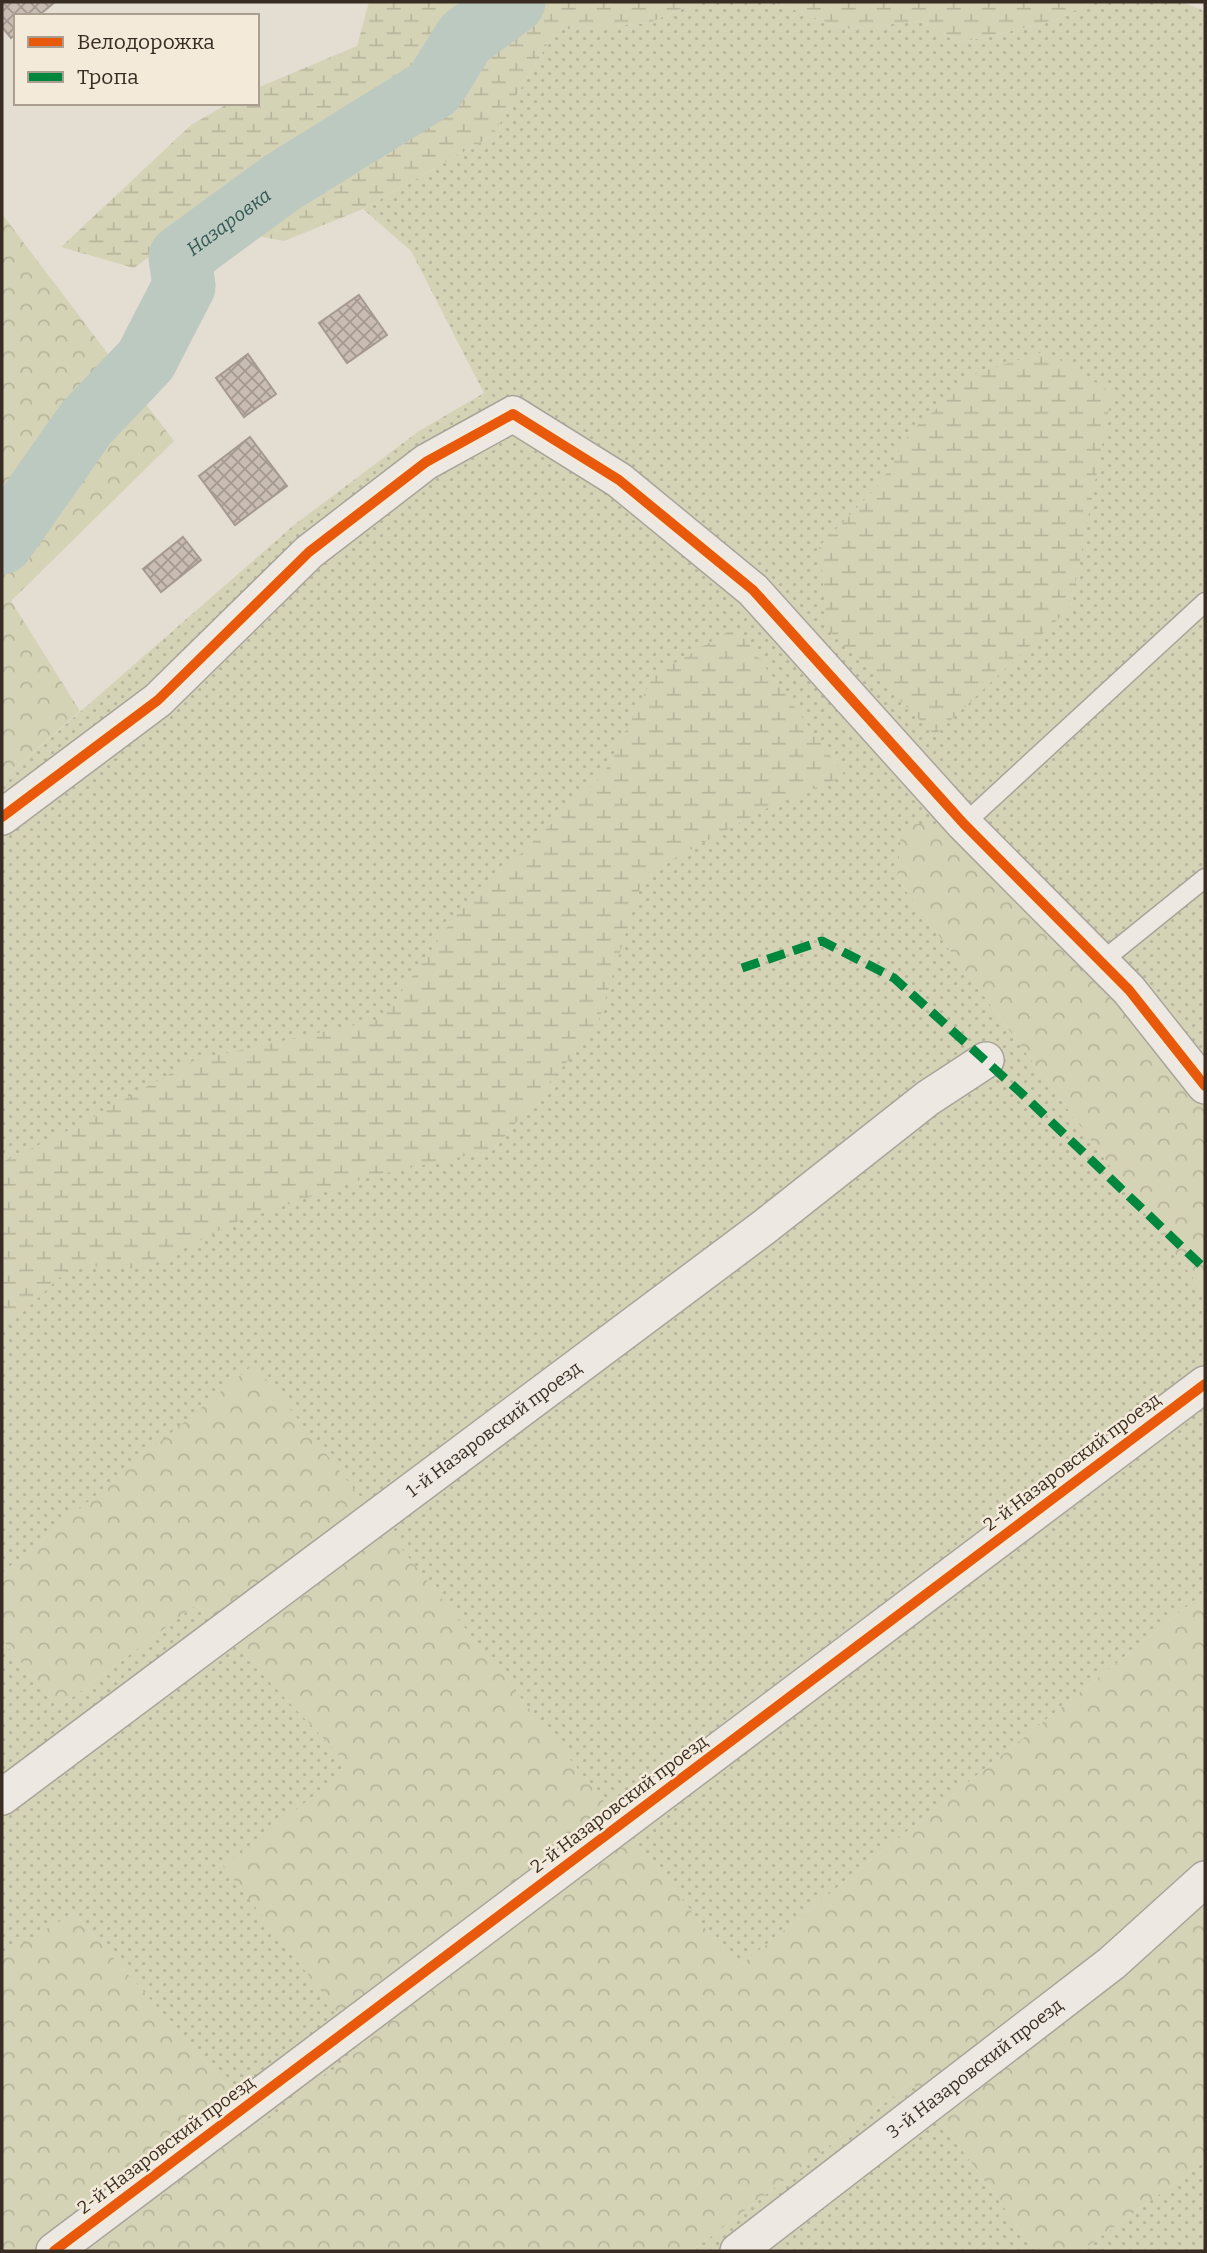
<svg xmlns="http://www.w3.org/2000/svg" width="1207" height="2253" font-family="Bitter,serif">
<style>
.grass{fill:url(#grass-dots);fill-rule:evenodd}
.forest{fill:url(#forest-crowns)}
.wetland{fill:url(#wetland-marsh)}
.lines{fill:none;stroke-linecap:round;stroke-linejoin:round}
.river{stroke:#bcc9c0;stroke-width:63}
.building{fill:url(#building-cross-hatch);stroke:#a59991;stroke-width:2}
.service-casing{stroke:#aaa39a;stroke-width:21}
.minor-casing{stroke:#aaa39a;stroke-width:38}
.service{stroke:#ede9e2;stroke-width:18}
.minor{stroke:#ede9e2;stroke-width:35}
.quiet{stroke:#00873e;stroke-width:9;stroke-dasharray:18 9;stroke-linecap:butt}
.cycleway-casing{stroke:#f4eada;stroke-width:15}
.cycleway{stroke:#e8590c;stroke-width:10}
.labels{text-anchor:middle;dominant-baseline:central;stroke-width:5;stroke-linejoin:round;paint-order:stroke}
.street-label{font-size:18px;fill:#392c22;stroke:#f4eada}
.water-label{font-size:19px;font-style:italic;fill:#335853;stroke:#f4eada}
</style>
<defs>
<pattern id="grass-dots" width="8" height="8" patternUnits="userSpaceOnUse" patternTransform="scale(1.75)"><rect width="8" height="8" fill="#d5d3b6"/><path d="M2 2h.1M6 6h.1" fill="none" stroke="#b8b59c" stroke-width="1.8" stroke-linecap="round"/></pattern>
<pattern id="forest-crowns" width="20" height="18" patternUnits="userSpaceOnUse" patternTransform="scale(1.75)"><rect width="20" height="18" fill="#d5d3b6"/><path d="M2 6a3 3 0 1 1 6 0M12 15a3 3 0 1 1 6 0" fill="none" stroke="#b8b59c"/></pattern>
<pattern id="wetland-marsh" width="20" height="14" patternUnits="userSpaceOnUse" patternTransform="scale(1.75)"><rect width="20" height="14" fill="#d5d3b6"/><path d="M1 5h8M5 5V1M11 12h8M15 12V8" fill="none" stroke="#b8b59c"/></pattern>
<pattern id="building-cross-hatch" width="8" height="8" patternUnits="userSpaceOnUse" patternTransform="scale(1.75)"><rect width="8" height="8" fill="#c8bcb3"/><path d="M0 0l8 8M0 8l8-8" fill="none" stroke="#a39991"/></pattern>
</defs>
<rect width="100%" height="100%" fill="#e4ddd2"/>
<!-- grass -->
<path class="grass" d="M 696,2 L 773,2 L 845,29 L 922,21 L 958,43 L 1055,21 L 1091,2 L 1182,2 L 1205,11 L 1205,1086 L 897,879 L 1205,1294 L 1205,1592 L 737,1968 L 254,1365 L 2,1573 L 2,780 L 294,525 L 419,431 L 484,393 L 411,251 L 363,209 L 492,136 L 556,30 L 649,23 ZM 910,432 L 1087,520 L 1071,607 L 819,547 L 880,484 Z
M 196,1605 L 352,1768 L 224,1866 L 364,2046 L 261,2125 L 74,1913 L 4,1955 L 2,1952 L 2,1639 L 58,1708 Z
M 912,2082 L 1036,2251 L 692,2251 Z
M 1205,2161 L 1205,2251 L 1081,2251 Z"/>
<!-- forest -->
<path class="forest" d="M 2,214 L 174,441 L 11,601 L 80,711 L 2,780 Z
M 902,824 L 964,824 L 1205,1086 L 1205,1294 L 897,879 Z
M 254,1364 L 737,1968 L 1205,1592 L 1205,2161 L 1081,2251 L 1036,2251 L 912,2082 L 692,2251 L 2,2251 L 2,1952 L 4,1954 L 74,1913 L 261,2125 L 364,2046 L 223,1866 L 351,1767 L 196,1605 L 58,1708 L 2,1639 L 2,1573 Z"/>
<!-- wetland -->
<path class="wetland" d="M 369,2 L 696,2 L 649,23 L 556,30 L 492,136 L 363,209 L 284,241 L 194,224 L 134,268 L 61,247 L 191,125 L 229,103 L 257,103 L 257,88 L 357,46 Z
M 773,2 L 1091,2 L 1055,21 L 958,43 L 922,21 L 845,29 Z
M 1046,351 L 1112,393 L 1071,607 L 935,735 L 828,630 L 819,547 L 880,484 L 910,432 L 977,373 Z
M 736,627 L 845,776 L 771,806 L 644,875 L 597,1026 L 493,1150 L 372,1176 L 236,1222 L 144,1269 L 73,1265 L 2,1332 L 2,1162 L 58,1136 L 195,1060 L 382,1019 L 456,915 L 603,775 L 654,675 Z"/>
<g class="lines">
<!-- river -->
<path class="river" id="s1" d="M 2,543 L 86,423 L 146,360 L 184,286 L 180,257 L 281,183 L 434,88 L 465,38 L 514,2"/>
</g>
<!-- building -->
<path class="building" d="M 2,2 L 55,2 L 38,16 L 16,16 L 16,34 L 11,38 L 2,27 Z
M 359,295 L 387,335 L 347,363 L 319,323 Z
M 248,354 L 276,394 L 244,417 L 216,378 Z
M 250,437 L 287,486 L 235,525 L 199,476 Z
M 183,537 L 201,560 L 161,592 L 143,569 Z"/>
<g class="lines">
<defs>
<path id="service" d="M 964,824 L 1205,602
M 1101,962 L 1205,878"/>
<g id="minor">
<path d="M 2,817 L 158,700 L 309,552 L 426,462 L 513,414 L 619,480 L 753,590 L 964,824 L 1129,990 L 1205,1086"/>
<path id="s2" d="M 2,1797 L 763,1228 L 928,1098 L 986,1060"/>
<path d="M 54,2251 L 1205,1384"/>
<path id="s3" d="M 738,2251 L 1112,1963 L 1205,1879"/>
</g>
</defs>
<!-- service casing -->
<use href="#service" class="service-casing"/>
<!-- minor casing -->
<use href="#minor" class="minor-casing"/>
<!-- service -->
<use href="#service" class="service"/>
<!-- minor -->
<use href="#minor" class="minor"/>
<!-- quiet -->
<path class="quiet" d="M 742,968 L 822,941 L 894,978 L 1019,1091 L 1205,1269"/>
<defs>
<path id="cycleway" d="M 2,817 L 158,700 L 309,552 L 426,462 L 513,414 L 619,480 L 753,590 L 964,824 L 1129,990 L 1205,1086
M 54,2251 L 1205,1384"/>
</defs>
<!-- cycleway casing -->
<use href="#cycleway" class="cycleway-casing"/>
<!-- cycleway -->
<use href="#cycleway" class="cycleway"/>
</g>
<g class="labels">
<!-- street labels -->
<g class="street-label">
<text stroke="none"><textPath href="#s2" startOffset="614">1-й Назаровский проезд</textPath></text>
<text transform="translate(1072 1462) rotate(-37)">2-й Назаровский проезд</text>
<text transform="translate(619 1804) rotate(-37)">2-й Назаровский проезд</text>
<text stroke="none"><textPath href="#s3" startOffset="299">3-й Назаровский проезд</textPath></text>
<text transform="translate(166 2145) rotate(-37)">2-й Назаровский проезд</text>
</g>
<!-- water labels -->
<g class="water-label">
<text stroke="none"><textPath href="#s1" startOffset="406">Назаровка</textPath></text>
</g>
</g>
<!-- border -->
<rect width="1207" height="2253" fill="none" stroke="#392c22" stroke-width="7"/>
<!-- legend -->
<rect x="14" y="14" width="245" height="91" fill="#f4eada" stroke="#a99e90" stroke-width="2"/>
<rect x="28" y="37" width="35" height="10" fill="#e8590c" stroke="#a99e90" stroke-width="2"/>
<text x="77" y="49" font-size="21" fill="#392c22">Велодорожка</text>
<rect x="28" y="72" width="35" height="10" fill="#00873e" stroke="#a99e90" stroke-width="2"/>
<text x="77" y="84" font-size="21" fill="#392c22">Тропа</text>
</svg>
